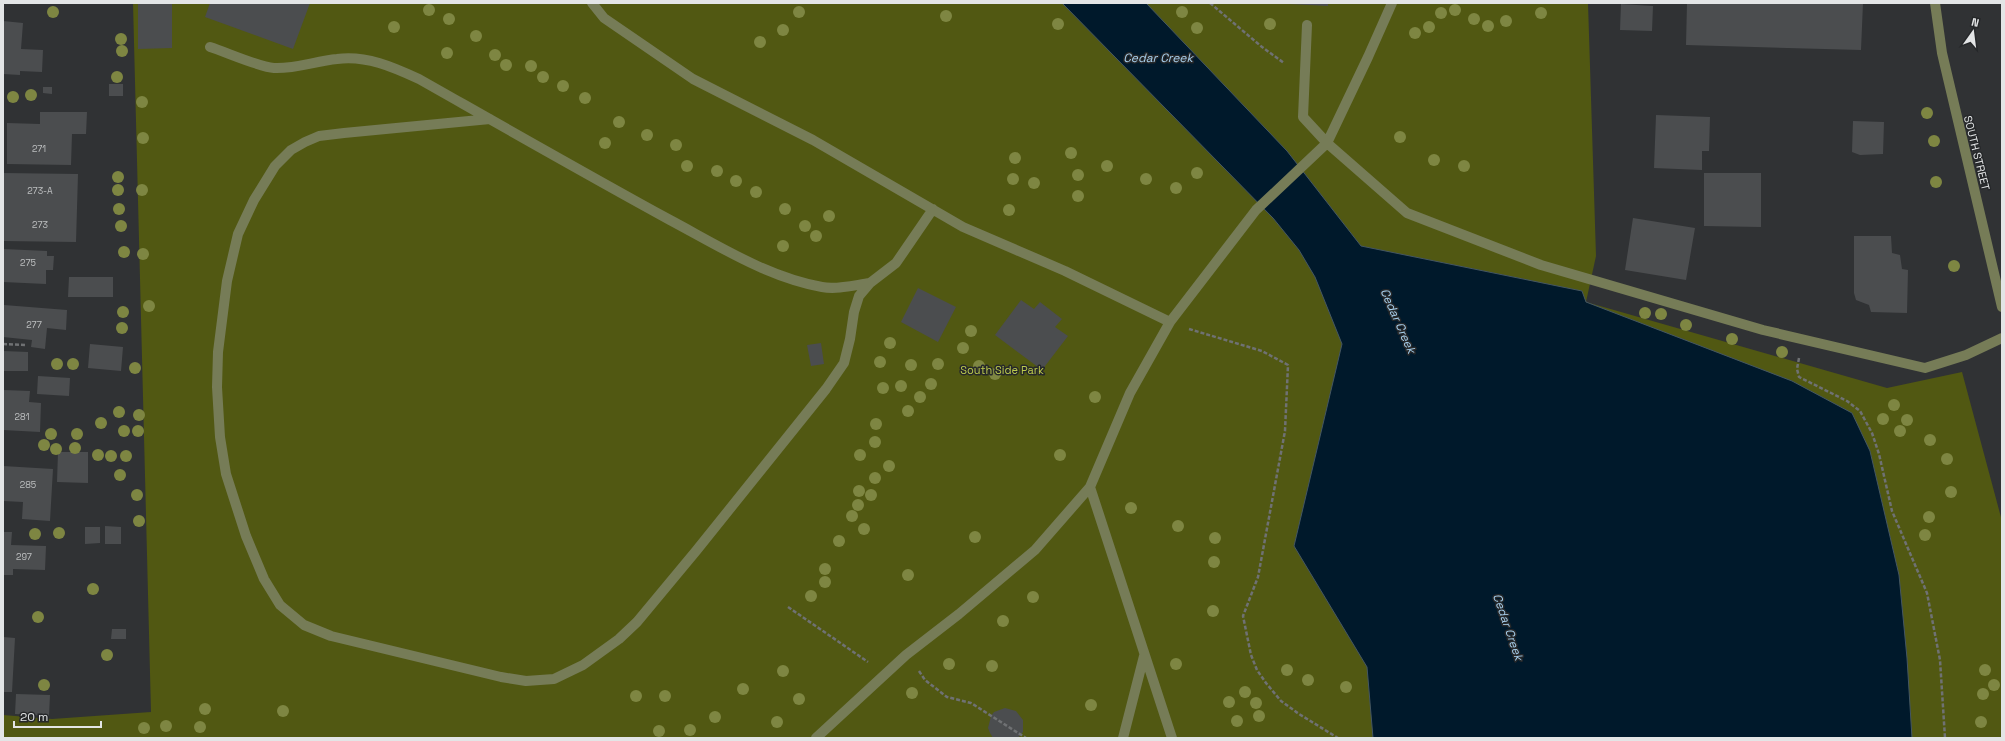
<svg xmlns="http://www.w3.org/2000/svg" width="2005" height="741" font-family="'Space Grotesk',sans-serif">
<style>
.green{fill:#515812}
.water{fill:#00192b;stroke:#445663}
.building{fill:#4b4d4f}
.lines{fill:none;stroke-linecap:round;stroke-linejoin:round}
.path{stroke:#6f7173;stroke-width:2.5;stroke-dasharray:4 2;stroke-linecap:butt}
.minor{stroke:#767c57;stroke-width:10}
.tree{fill:#7e8642}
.labels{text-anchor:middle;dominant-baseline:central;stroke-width:3;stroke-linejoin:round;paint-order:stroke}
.number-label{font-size:9px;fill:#bdbfc0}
.street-label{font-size:11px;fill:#e3e5e6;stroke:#26282a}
.park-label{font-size:11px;fill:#bdcb4d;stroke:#26282a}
.water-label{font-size:12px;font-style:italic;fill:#a8d1ef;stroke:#26282a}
</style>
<rect width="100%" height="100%" fill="#303234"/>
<!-- green -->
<path class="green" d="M 133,3 L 1588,3 L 1596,256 L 1586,302 L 1887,388 L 1962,372 L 2002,521 L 2002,738 L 3,738 L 3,715 L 52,719 L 151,712 Z"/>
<!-- water -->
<path class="water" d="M 1062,3 L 1146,3 L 1287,151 L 1361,246 L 1582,291 L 1586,302 L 1792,381 L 1852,413 L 1870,451 L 1899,575 L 1907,658 L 1912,738 L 1373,738 L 1367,667 L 1294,546 L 1342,344 L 1315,277 L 1299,250 L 1273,218 Z"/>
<!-- building -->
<path class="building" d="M 138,3 L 172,3 L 172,48 L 138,49 Z
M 210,3 L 310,3 L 293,49 L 205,17 Z
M 1269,3 L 1328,3 L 1328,6 Z
M 1687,3 L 1863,3 L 1861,50 L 1686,45 Z
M 1621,4 L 1653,6 L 1652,31 L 1620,30 Z
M 3,21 L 23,23 L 21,49 L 43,50 L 42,72 L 20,71 L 20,75 L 3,74 Z
M 109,84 L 123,84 L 123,96 L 109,96 Z
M 43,87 L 52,87 L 52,94 L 43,93 Z
M 40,112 L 87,112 L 86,134 L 72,134 L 71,165 L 7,164 L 7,123 L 40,124 Z
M 1656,115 L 1710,117 L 1709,151 L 1702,151 L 1702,170 L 1654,168 Z
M 1853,121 L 1884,122 L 1883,154 L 1860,155 L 1852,152 Z
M 3,173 L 78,174 L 76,242 L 3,241 Z
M 1704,173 L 1761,173 L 1761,227 L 1704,226 Z
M 1633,218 L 1695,228 L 1686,280 L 1625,270 Z
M 1854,236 L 1891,236 L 1892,253 L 1900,255 L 1902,269 L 1908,270 L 1907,313 L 1871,312 L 1869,305 L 1856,300 L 1854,293 Z
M 3,249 L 47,251 L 47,256 L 54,256 L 53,270 L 46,270 L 46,284 L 3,282 Z
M 69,277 L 113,277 L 113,297 L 68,297 Z
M 918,288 L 956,307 L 938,342 L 901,322 Z
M 1021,300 L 1034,309 L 1040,302 L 1062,319 L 1055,327 L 1068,336 L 1042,370 L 995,335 Z
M 4,305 L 67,310 L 66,330 L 47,328 L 45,349 L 31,347 L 32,340 L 3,337 Z
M 821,343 L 824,364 L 811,366 L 807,345 Z
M 90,344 L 123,347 L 121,371 L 88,368 Z
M 3,351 L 28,352 L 28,371 L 3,371 Z
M 38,376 L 70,378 L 69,396 L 37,394 Z
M 3,390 L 30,391 L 29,402 L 41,403 L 40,432 L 3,430 Z
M 58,452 L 88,452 L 88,483 L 57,482 Z
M 3,466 L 53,469 L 50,521 L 22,519 L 23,502 L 3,501 Z
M 105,526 L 121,527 L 121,544 L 105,544 Z
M 85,527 L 100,527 L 100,543 L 85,544 Z
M 3,532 L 12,532 L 11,545 L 46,546 L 45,570 L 13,569 L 13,575 L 3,575 Z
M 112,629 L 126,629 L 126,639 L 111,639 Z
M 3,637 L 15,638 L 12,692 L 3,692 Z
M 16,694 L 50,695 L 49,716 L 15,714 Z
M 1005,708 L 1016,711 L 1023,720 L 1023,732 L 1018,738 L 993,738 L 990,733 L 988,728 L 991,716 L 994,712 Z"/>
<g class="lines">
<!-- path -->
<path class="path" d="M 1210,3 L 1262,47 L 1284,63
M 1189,329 L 1262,351 L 1288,365 L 1285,431 L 1258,577 L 1243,616 L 1251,655 L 1257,670 L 1266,683 L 1281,701 L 1299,714 L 1338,738
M 3,344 L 25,345
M 1799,358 L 1797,369 L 1799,377 L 1847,401 L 1860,411 L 1872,433 L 1879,454 L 1892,511 L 1927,593 L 1940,660 L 1945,738
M 788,607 L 868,662
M 919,671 L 925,680 L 947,697 L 971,703 L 1026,738"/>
<!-- minor -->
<path class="minor" d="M 592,3 L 604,18 L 693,79 L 813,140 L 963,227 L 1065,271 L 1170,322
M 1935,3 L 1942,53 L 2002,307
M 1307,25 L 1303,117 L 1327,143 L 1407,213 L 1541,265 L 1763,330 L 1925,368 L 1966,355 L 2002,338
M 210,47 C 226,52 259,67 274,68 C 295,69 316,61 337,59 C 366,55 393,67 419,79 C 502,126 586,174 670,220 C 719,246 767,277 822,287 C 837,290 855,285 870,283
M 490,119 L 344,133 L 319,136 L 305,142 L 291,150 L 275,166 L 254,200 L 238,234 L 227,281 L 218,352 L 217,387 L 220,437 L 226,474 L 246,536 L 264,579 L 280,605 L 304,625 L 331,636 L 501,677 L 526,681 L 554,679 L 583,665 L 619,639 L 637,622 L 696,551 L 826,389 L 844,363 L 850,339 L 854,312 L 859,296 L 870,283 L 896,263 L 933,209
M 1090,487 L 1130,393 L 1170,322 L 1256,210 L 1327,143 L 1368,57 L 1392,3
M 816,738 L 906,655 L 959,614 L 1035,550 L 1090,487 L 1172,738
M 1123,738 L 1144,656"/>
</g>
<!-- trees -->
<g class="tree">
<circle cx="429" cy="10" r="6"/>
<circle cx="1455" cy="10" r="6"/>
<circle cx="53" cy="12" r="6"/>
<circle cx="799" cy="12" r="6"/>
<circle cx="1182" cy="12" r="6"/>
<circle cx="1441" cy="13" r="6"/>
<circle cx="1541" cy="13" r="6"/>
<circle cx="946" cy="16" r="6"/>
<circle cx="449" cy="19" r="6"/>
<circle cx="1474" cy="19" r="6"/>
<circle cx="1506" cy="21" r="6"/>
<circle cx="1058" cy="24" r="6"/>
<circle cx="1270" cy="24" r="6"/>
<circle cx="1488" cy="26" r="6"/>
<circle cx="394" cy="27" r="6"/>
<circle cx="1429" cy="27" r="6"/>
<circle cx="1197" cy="28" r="6"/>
<circle cx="783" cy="30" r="6"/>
<circle cx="1415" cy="33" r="6"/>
<circle cx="476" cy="36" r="6"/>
<circle cx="121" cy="39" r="6"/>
<circle cx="760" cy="42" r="6"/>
<circle cx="122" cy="51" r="6"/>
<circle cx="447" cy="53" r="6"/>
<circle cx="495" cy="55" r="6"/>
<circle cx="506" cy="65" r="6"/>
<circle cx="531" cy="66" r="6"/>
<circle cx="117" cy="77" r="6"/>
<circle cx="543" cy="77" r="6"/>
<circle cx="563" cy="86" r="6"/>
<circle cx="31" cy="95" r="6"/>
<circle cx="13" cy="97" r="6"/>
<circle cx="585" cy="98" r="6"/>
<circle cx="142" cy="102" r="6"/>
<circle cx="1927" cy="113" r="6"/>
<circle cx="619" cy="122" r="6"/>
<circle cx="647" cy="135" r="6"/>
<circle cx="1400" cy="137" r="6"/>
<circle cx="143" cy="138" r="6"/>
<circle cx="1934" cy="141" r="6"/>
<circle cx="605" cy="143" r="6"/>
<circle cx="676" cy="145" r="6"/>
<circle cx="1071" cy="153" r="6"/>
<circle cx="1015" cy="158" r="6"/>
<circle cx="1434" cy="160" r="6"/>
<circle cx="687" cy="166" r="6"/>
<circle cx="1107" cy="166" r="6"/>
<circle cx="1464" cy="166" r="6"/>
<circle cx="717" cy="171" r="6"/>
<circle cx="1197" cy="173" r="6"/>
<circle cx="1078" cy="175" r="6"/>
<circle cx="118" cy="177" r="6"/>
<circle cx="1013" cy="179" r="6"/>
<circle cx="1146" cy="179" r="6"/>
<circle cx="736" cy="181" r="6"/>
<circle cx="1936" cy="182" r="6"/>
<circle cx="1034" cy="183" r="6"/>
<circle cx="1176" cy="188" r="6"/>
<circle cx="118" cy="190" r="6"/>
<circle cx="142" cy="190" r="6"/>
<circle cx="756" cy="192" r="6"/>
<circle cx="1078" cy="196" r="6"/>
<circle cx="119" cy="209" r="6"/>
<circle cx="785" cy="209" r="6"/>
<circle cx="1009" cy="210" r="6"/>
<circle cx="829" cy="216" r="6"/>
<circle cx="121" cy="226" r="6"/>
<circle cx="805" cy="226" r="6"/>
<circle cx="816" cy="236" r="6"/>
<circle cx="783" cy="246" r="6"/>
<circle cx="124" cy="252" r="6"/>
<circle cx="143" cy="254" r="6"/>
<circle cx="1954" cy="266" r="6"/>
<circle cx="149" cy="306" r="6"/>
<circle cx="123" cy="312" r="6"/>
<circle cx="1645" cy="313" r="6"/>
<circle cx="1661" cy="314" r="6"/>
<circle cx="1686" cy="325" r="6"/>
<circle cx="122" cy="328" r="6"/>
<circle cx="971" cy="331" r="6"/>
<circle cx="1732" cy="339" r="6"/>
<circle cx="890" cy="343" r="6"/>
<circle cx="963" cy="348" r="6"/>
<circle cx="1782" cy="352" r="6"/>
<circle cx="880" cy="362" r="6"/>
<circle cx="57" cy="364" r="6"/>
<circle cx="73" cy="364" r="6"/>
<circle cx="938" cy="364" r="6"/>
<circle cx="911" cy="365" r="6"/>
<circle cx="979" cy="366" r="6"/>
<circle cx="135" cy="368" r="6"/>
<circle cx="995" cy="374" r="6"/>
<circle cx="931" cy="384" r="6"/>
<circle cx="901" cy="386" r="6"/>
<circle cx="883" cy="388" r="6"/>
<circle cx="920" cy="397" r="6"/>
<circle cx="1095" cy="397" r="6"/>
<circle cx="1894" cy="405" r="6"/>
<circle cx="908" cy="411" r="6"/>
<circle cx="119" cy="412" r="6"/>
<circle cx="139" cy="415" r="6"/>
<circle cx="1883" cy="419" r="6"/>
<circle cx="1907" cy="420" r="6"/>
<circle cx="101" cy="423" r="6"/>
<circle cx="876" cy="424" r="6"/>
<circle cx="124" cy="431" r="6"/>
<circle cx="138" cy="431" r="6"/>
<circle cx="1900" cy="431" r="6"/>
<circle cx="51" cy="434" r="6"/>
<circle cx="77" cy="434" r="6"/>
<circle cx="1930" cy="440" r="6"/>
<circle cx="875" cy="442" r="6"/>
<circle cx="44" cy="445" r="6"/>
<circle cx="75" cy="448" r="6"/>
<circle cx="56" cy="449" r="6"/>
<circle cx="98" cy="455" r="6"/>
<circle cx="860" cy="455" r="6"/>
<circle cx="1060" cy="455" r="6"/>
<circle cx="111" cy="456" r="6"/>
<circle cx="126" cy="456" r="6"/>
<circle cx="1947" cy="459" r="6"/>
<circle cx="889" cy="466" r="6"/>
<circle cx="120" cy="475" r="6"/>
<circle cx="875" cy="478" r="6"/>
<circle cx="859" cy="491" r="6"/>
<circle cx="1951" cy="492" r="6"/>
<circle cx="137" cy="495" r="6"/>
<circle cx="871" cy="495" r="6"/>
<circle cx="858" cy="505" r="6"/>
<circle cx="1131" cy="508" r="6"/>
<circle cx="852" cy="516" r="6"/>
<circle cx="1929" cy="517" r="6"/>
<circle cx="139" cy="521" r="6"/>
<circle cx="1178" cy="526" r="6"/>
<circle cx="864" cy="529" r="6"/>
<circle cx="59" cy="533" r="6"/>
<circle cx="35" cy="534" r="6"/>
<circle cx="1925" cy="535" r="6"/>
<circle cx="975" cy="537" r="6"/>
<circle cx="1215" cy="538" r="6"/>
<circle cx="839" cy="541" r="6"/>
<circle cx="1214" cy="562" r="6"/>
<circle cx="825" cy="569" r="6"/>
<circle cx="908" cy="575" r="6"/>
<circle cx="825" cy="582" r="6"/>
<circle cx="93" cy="589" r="6"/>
<circle cx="811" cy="596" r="6"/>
<circle cx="1033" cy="597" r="6"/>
<circle cx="1213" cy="611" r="6"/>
<circle cx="38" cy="617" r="6"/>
<circle cx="1003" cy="621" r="6"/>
<circle cx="107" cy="655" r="6"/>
<circle cx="949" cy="664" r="6"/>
<circle cx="1176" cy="664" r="6"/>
<circle cx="992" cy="666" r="6"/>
<circle cx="1287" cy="670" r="6"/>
<circle cx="1985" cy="670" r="6"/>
<circle cx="783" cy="671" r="6"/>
<circle cx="1308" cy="680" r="6"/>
<circle cx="44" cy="685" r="6"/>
<circle cx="1994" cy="685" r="6"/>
<circle cx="1346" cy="687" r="6"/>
<circle cx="743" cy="689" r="6"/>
<circle cx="1245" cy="692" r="6"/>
<circle cx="912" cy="693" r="6"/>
<circle cx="1983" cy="694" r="6"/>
<circle cx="636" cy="696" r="6"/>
<circle cx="665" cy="696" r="6"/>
<circle cx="799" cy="699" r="6"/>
<circle cx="1229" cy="702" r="6"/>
<circle cx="1256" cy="703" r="6"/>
<circle cx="1091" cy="705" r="6"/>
<circle cx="205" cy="709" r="6"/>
<circle cx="283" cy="711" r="6"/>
<circle cx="1259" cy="716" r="6"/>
<circle cx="715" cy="717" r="6"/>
<circle cx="1237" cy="721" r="6"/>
<circle cx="777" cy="722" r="6"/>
<circle cx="1981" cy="722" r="6"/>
<circle cx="166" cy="726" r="6"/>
<circle cx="200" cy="727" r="6"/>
<circle cx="144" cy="728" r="6"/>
<circle cx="690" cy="730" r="6"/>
<circle cx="659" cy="731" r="6"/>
</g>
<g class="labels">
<!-- number labels -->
<g class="number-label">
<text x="39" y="149">271</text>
<text x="40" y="191">273-A</text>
<text x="40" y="225">273</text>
<text x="28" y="263">275</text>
<text x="34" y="325">277</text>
<text x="22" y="417">281</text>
<text x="28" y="485">285</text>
<text x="24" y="557">297</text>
</g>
<!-- street labels -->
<g class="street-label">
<text transform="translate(1977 153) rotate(76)">SOUTH STREET</text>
</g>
<!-- park labels -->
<g class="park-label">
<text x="1002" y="370">South Side Park</text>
</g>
<!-- water labels -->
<g class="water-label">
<text x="1158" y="58">Cedar Creek</text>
<text transform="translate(1398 321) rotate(66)">Cedar Creek</text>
<text transform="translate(1508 627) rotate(71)">Cedar Creek</text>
</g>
</g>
<!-- border -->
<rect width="2005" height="741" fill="none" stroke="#e3e5e6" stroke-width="8"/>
<!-- north arrow -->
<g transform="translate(1973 32) rotate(14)" stroke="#26282a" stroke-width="3" paint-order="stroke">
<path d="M0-3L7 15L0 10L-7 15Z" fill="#e3e5e6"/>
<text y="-6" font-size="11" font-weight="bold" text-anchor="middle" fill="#e3e5e6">N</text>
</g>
<!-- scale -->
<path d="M14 721v6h87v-6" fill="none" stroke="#e3e5e6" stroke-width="2"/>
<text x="20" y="721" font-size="12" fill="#e3e5e6" stroke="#26282a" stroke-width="3" paint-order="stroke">20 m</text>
</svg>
